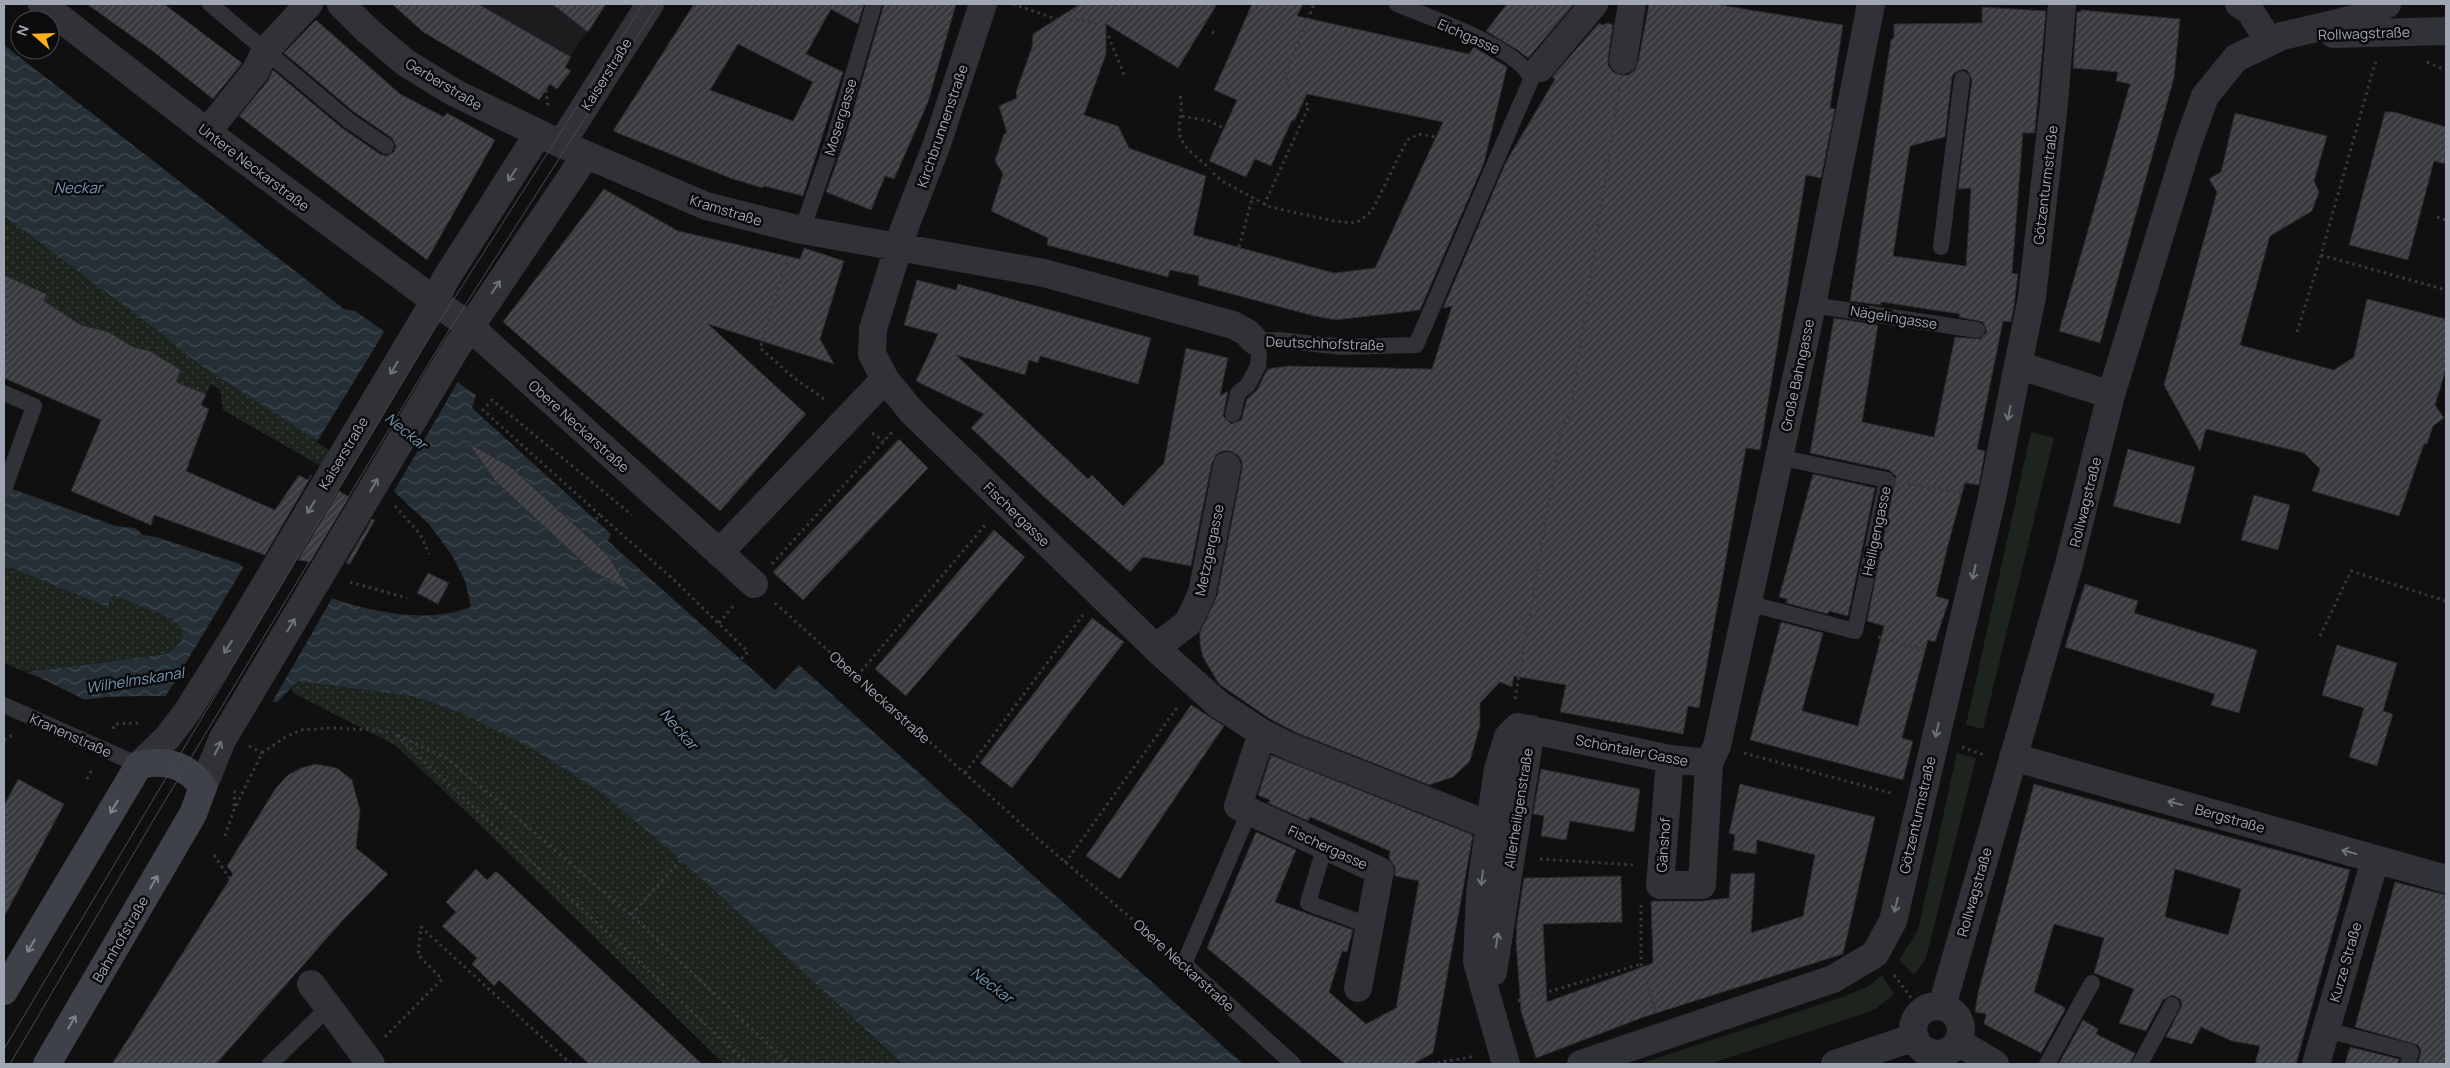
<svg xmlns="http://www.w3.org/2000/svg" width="2450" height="1068" font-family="Manrope,sans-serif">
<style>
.built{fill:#1c1c1e}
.grass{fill:url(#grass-dots)}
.park{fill:#1c241d}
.water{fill:url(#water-waves);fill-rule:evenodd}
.pier{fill:#101011}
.building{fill:url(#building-hatch);stroke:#2a2a2e;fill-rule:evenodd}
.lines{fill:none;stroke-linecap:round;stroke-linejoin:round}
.path{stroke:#37393e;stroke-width:3;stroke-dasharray:2.5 4;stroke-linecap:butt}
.lane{stroke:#313237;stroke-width:16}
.street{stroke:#313237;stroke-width:28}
.secondary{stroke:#3e4147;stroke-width:28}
.tram{stroke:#474a50;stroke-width:1}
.oneway{stroke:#6e727b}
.oneway2{stroke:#7e838d}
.labels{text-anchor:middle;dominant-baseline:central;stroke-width:5;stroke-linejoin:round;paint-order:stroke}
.street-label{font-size:14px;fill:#a0a6b3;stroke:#0b0b0c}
.water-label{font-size:15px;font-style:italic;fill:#7395b2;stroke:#0b0b0c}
</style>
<defs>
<pattern id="grass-dots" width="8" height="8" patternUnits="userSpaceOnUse" patternTransform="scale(1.25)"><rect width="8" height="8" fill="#1c241d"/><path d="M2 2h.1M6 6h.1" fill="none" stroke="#3a413b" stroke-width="1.8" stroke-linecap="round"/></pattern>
<pattern id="water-waves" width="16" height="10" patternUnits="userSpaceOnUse" patternTransform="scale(1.25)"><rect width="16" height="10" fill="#262f36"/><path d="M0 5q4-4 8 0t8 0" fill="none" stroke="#424a51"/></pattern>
<pattern id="building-hatch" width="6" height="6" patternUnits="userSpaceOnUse" patternTransform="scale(1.25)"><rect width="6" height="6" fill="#3a3b3f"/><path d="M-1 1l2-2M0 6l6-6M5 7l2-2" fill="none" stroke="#535458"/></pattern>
</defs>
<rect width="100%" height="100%" fill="#101011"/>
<!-- built -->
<path class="built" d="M 392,4 L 606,4 L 564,65 L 571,71 L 557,89 L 550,85 L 539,100 L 423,32 Z"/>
<!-- grass -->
<path class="grass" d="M 4,216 L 155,328 L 200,365 L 348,459 L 338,476 L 223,410 L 220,389 L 211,384 L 206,394 L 176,382 L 180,370 L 150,351 L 133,347 L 109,332 L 81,325 L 42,306 L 47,293 L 4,275 Z
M 4,565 L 108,606 L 113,595 L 172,619 L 184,631 L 180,643 L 167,654 L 25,672 L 4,663 Z
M 298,681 L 417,697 L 467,716 L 534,750 L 603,794 L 681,860 L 903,1064 L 724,1064 L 478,823 L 395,745 L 295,694 L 291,689 Z"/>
<!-- park -->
<path class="park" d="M 2031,432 L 2054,438 L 1983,729 L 1966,725 Z
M 1957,753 L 1976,758 L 1930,943 L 1925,960 L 1914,975 L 1899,960 L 1918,930 Z
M 1882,975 L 1894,994 L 1877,1008 L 1863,1014 L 1709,1064 L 1639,1064 L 1843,997 L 1869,986 Z"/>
<!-- water -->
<path class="water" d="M 4,45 L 344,309 L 355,311 L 476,395 L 472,408 L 611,534 L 608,541 L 775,690 L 799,665 L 1243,1064 L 903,1064 L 681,860 L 603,794 L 534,750 L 467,716 L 417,697 L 298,681 L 277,702 C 221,698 165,694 109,697 C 74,699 38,710 4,717 L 4,675 L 167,654 L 180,643 L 184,631 L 172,619 L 113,595 L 108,607 L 4,565 L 4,486 L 116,526 L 135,528 L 143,535 L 156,537 L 240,564 L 242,567 C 311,589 399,634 471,607 L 465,581 L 453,557 L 429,524 L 388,486 L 200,365 L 154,328 L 4,216 ZM 493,459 L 510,466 L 586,536 L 592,571 L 496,482 L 487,465 Z"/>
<!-- pier -->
<path class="pier" d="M 386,329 L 459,380 L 393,493 L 317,442 Z
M 245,565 L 334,595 L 271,704 L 164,699 Z
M 21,670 L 45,680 L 89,702 L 4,720 L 4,673 Z"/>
<!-- building -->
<path class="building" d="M 87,4 L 164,4 L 242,63 L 213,99 L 154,52 Z
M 392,4 L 478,4 L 571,57 L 565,67 L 571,71 L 557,89 L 550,84 L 539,100 L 423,32 Z
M 552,4 L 606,4 L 588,32 Z
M 694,4 L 864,4 L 858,24 L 831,9 L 806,54 L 843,72 L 803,196 L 764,186 L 763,188 L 730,178 L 613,131 ZM 738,44 L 813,82 L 793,121 L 710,90 Z
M 884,4 L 956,4 L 928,102 L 894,179 L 885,176 L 871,210 L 826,192 L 845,139 Z
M 1073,4 L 1217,4 L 1178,68 L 1106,24 L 1106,54 L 1084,115 L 1118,126 L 1129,148 L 1206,176 L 1193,235 L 1334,273 L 1375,268 L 1443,122 L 1307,94 L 1294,121 L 1292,120 L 1271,166 L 1255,159 L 1246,177 L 1209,161 L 1237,100 L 1214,90 L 1252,4 L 1303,4 L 1297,16 L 1469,54 L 1474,47 L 1507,67 L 1484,163 L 1420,310 L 1336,320 L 1314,316 L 1198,285 L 1199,276 L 1170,270 L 1168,277 L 1047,245 L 1048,238 L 991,211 L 1003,174 L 995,161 L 1004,134 L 1007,133 L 999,106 L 1017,98 L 1016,92 L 1032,47 L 1033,34 L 1077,6 Z
M 1507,4 L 1574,4 L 1528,58 L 1516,49 L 1486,31 Z
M 1649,4 L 1714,4 L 1843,25 L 1830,108 L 1835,109 L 1821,178 L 1806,175 L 1760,450 L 1746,448 L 1699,708 L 1688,706 L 1683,734 L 1560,712 L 1566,685 L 1514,676 L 1512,687 L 1500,682 L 1480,703 L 1480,725 L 1470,761 L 1453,777 L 1429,785 L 1297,733 L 1270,719 L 1219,684 L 1203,657 L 1200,644 L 1200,632 L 1217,596 L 1242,469 L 1242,461 L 1238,455 L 1230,451 L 1222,451 L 1216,455 L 1212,463 L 1191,566 L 1143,557 L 1130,572 L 1042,495 L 971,428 L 984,414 L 916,381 L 938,334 L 904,325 L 917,280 L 956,290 L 958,284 L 1151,338 L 1138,384 L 1040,356 L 1038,363 L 1029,360 L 1025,375 L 956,355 L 1088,479 L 1092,475 L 1123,506 L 1164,463 L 1186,348 L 1228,358 L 1220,396 L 1228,391 L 1223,416 L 1231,424 L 1241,420 L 1247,399 L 1257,390 L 1267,370 L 1273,368 L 1290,366 L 1432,369 L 1452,306 L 1443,308 L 1506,162 L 1555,79 L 1552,77 L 1599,23 L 1602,25 L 1608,23 L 1613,25 L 1608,58 L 1608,65 L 1613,72 L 1621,75 L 1628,75 L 1635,70 L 1638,62 Z
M 1982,7 L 2046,11 L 2035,130 L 2035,133 L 2023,133 L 2012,273 L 2018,274 L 2014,306 L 2011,322 L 2003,321 L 1977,449 L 1985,451 L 1979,485 L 1965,483 L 1948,545 L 1936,596 L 1949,600 L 1935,642 L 1928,640 L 1902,738 L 1913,741 L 1903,780 L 1750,740 L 1781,622 L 1823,633 L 1802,711 L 1858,726 L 1884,626 L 1867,621 L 1896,476 L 1889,470 L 1810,453 L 1834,318 L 1878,325 L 1862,422 L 1934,437 L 1955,337 L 1980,339 L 1987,332 L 1983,322 L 1959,317 L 1960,314 L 1881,302 L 1881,305 L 1850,301 L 1891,40 L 1894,37 L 1894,24 L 1982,23 ZM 1963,69 L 1968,71 L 1972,80 L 1958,189 L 1971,188 L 1966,266 L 1893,256 L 1910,146 L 1945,137 L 1952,77 L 1954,73 Z
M 2081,10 L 2180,19 L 2174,78 L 2100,343 L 2059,331 L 2130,84 L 2116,81 L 2118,72 L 2073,68 L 2077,12 L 2081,12 Z
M 316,20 L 400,94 L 444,117 L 447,113 L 458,119 L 495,140 L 427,260 L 239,116 L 267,82 L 273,70 L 342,128 L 380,154 L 386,156 L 394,152 L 396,146 L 392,138 L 354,112 L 284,53 Z
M 2385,112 L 2394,112 L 2446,127 L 2446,164 L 2434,161 L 2408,260 L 2349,245 Z
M 2235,113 L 2327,136 L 2314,181 L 2319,192 L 2312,211 L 2270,236 L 2240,345 L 2334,370 L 2354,357 L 2367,299 L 2446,319 L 2446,369 L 2435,405 L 2444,418 L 2433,426 L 2427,444 L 2424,444 L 2399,516 L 2312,491 L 2320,469 L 2304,453 L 2206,429 L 2200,451 L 2164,385 L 2217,192 L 2209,179 L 2221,172 Z
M 604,189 L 678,231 L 800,259 L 804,248 L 844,261 L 820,339 L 834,364 L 708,324 L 806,414 L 720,511 L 503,322 Z
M 4,275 L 47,294 L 44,301 L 81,325 L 109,332 L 133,347 L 150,351 L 181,370 L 176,382 L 206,394 L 201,405 L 209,409 L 186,471 L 275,510 L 299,475 L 308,480 L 311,475 L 312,475 L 265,555 L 154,515 L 151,525 L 71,491 L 101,420 L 4,378 Z
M 899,439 L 928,468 L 803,600 L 773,572 Z
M 468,443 L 510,466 L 608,555 L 630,591 L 592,571 L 496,482 Z
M 2128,449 L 2195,467 L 2180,524 L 2113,506 Z
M 1813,474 L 1875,488 L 1848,616 L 1829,611 L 1828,614 L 1786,603 L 1787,599 L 1779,597 Z
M 339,491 L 349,497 L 310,562 L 298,560 Z
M 2254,495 L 2290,505 L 2278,550 L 2241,540 Z
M 372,519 L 375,520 L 350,564 L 346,563 Z
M 994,530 L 1025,557 L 906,696 L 875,669 Z
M 428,573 L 449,583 L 438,604 L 417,593 Z
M 2085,584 L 2138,601 L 2134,613 L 2257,650 L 2239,713 L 2211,705 L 2215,694 L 2065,647 Z
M 1092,618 L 1124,642 L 1012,788 L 980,763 Z
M 2337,645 L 2397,663 L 2383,711 L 2393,714 L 2377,766 L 2349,757 L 2364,708 L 2322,695 Z
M 1191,705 L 1224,726 L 1120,879 L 1086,856 Z
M 1271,755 L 1473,835 L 1433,1053 L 1413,1064 L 1345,1064 L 1207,948 L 1256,832 L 1296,850 L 1275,902 L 1353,930 L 1347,952 L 1342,951 L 1329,992 L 1366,1024 L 1396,1008 L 1419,881 L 1395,876 L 1395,867 L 1389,858 L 1390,851 L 1310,817 L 1308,821 L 1268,803 L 1270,800 L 1258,795 Z
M 316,764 L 337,768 L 352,780 L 360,810 L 356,848 L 388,874 L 343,920 L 216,1064 L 112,1064 L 233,874 L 227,866 L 276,788 L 288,775 L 301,768 Z
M 1541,769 L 1640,789 L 1634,832 L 1570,821 L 1566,840 L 1541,836 L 1544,816 L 1533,814 Z
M 18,779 L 64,804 L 4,917 L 4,806 Z
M 1740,784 L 1875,817 L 1843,954 L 1644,1017 L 1536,1058 L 1521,1011 L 1516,941 L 1517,922 L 1524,878 L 1621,876 L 1622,922 L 1543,924 L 1547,1002 L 1653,963 L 1651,901 L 1702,901 L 1729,898 L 1731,874 L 1755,873 L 1751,933 L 1803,916 L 1815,855 L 1757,840 L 1756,854 L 1733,850 L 1735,835 L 1729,833 Z
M 2034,784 L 2350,870 L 2296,1064 L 2255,1064 L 2260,1046 L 2232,1041 L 2201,1027 L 2192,1044 L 2166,1037 L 2182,1005 L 2180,999 L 2172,995 L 2163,1000 L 2146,1031 L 2119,1023 L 2134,989 L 2094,973 L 2104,938 L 2054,924 L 2034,992 L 2064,1007 L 2065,1010 L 2041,1053 L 1984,1024 L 1986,1014 L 1975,1012 L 1978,993 ZM 2175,869 L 2241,889 L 2228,935 L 2165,917 Z
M 476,869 L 487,880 L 496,871 L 702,1064 L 589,1064 L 499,980 L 494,986 L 472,964 L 477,958 L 442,926 L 456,912 L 446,902 Z
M 2395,882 L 2446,895 L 2446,1064 L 2418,1064 L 2421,1050 L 2418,1045 L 2355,1027 Z
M 2083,1020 L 2098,1029 L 2096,1034 L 2135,1053 L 2130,1064 L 2059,1063 Z
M 2350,1047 L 2399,1059 L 2398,1064 L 2345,1064 Z"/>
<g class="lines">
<!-- path -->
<path class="path" d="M 1013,4 L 1059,20 L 1085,20 L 1095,23 L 1108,35 L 1125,77
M 1212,32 L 1218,35
M 2427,62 L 2446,70
M 2377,63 L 2375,63 L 2321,255 L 2446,290
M 546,90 L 548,107
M 1180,96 C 1184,110 1177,123 1180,136 C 1184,149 1201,160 1210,169
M 1182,116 L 1209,121 L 1224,128
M 1213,173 L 1222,181 L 1270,207 L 1329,220 L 1351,223 L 1359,221 L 1372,211 L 1407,140 L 1419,134 L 1436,137
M 1264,205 L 1309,106 L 1289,85 L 1285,75 L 1314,4
M 2437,217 L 2446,220
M 1239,247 L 1252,199
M 788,256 L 760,348 L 794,378 L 826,400
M 2297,332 L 2321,255
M 872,433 L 884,441
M 1908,484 L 1964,494
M 395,506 L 420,534 L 429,554
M 600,515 L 483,410 L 492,400 L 632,515
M 596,519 L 600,515 L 674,580 L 748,652 L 739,661
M 772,564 L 892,432
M 350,582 L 407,598
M 775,603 L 1037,838 L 1166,948
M 719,623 L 735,604
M 2320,636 L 2351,571 L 2446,601
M 1878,637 L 1927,650
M 857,676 L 986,524
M 1515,699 L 1562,428 L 1570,415 L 1619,88
M 113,729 L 115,724 L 141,723
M 396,735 L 748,1064
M 4,740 L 14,734
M 249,746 L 262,753
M 1962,747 L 1984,755
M 1744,753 L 1894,794
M 965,773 L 1083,615
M 87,779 L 93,768
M 234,806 L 235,788
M 225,836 L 234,810 L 262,753 L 284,738 L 301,730 L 331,728 L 374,730 L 393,733 L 448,759 L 631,915 L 789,1064
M 214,855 L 230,879
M 1540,859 L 1633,865
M 1065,863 L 1179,705
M 1641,905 L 1641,964 L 1655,1009
M 631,915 L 681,860
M 1894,975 L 1914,1002
M 1518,1001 L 1641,964
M 385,1037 L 442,979 L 418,955 L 421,927 L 571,1064
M 1431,1064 L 1476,1056"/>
<!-- lane -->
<path class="lane" d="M 210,4 L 348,120 L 386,146
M 802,230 L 835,136 L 874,4
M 1941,247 L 1962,79
M 1812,305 L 1977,330
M 4,393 L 34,406 L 4,490
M 1233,414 L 1238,393 L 1248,385 L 1258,366 L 1259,354 L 1255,341 L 1279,340 L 1342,347 L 1416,345 L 1531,80 C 1524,50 1426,16 1397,4
M 1747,603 L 1855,631 L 1887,480 L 1779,457
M 4,705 L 139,765
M 1249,812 L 1184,964 L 1293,1064
M 1325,845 L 1308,903 L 1370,926
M 2326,1030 L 2411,1052 L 2408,1064
M 270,1064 L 329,1007
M 2047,1064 L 2092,983
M 2140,1064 L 2172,1005"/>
<!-- street -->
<path class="street" d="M 42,4 L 207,132 L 470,327 L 754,584
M 341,4 L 368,31 L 406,63 L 455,93 L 561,144 L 706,206 L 797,229 L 1044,273 L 1233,325 L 1246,332 L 1255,341
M 983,4 L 937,144 L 904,229 L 873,329 L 872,354 L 885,379 L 912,412 L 1160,652 L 1218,704 L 1262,733 L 1291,747 L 1489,825
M 2062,4 L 2054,103 L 2032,297 L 2018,365 L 2111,395
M 2239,4 L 2250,11 L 2269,41
M 2334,34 L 2446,31
M 1623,60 L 1632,4
M 1540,68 L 1594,4
M 207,132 L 255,72 L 266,50 L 309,4
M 561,144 L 650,4
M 719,553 L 885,379
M 1160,652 L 1167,639 L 1188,623 L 1202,593 L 1227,466
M 1262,733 L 1238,806 L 1380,871 L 1358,988
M 2013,757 L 2446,879
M 1670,759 L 1660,885 L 1702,885 L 1709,763
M 139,765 L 167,738 L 187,712 L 231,642 L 434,302 L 445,280 L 538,134
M 203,787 L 222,740 L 456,348 L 586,155
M 1493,972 L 1531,729
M 311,984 L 371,1064
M 1942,1006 L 2069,564 L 2111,395 L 2188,143 L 2205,96 L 2236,58 L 2282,36 L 2359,18 L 2387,4
M1913 1030a24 24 0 1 1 48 0a24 24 0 1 1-48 0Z
M 1958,1042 L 1995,1064
M 1506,1064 L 1477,962 L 1480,892 L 1498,769 L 1508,737 L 1518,727 L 1670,759 L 1709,763 L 1717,746 L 1812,305 L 1871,4
M 1581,1064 L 1833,979 L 1875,954 L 1893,921 L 1992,498 L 2018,365
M 1835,1064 L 1915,1037
M 2316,1064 L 2375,860"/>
<!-- secondary -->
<path class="secondary" d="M 4,991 L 139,765 C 165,759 186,764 203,787 L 193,814 L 47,1064"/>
<!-- tram -->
<path class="tram" d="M 4,1049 L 432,333 L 643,4
M 10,1064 L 154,819 L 443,340 L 658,4"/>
</g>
<!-- one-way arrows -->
<defs><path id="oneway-shaft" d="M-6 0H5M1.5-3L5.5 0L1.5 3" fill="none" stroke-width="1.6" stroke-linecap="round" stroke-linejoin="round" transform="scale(1.25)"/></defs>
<g class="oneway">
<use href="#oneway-shaft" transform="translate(512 175) rotate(123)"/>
<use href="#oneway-shaft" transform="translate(496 287) rotate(-56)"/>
<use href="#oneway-shaft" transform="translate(394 368) rotate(121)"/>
<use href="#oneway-shaft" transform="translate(2009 413) rotate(101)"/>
<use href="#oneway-shaft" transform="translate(374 485) rotate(-59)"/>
<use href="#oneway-shaft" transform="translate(311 507) rotate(121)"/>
<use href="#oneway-shaft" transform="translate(1974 572) rotate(103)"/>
<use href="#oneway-shaft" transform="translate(291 625) rotate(-59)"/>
<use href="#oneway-shaft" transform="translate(228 647) rotate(122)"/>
<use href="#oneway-shaft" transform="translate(1937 730) rotate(103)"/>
<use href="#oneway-shaft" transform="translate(218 748) rotate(-63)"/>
<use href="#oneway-shaft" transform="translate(2175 803) rotate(-164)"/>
<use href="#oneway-shaft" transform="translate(2349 852) rotate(-164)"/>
<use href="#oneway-shaft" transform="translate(1482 878) rotate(97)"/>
<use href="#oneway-shaft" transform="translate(1896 905) rotate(103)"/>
<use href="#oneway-shaft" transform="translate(1497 940) rotate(-81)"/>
</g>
<g class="oneway2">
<use href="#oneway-shaft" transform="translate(114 807) rotate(121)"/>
<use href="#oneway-shaft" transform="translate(154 882) rotate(-60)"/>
<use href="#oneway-shaft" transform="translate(31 946) rotate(121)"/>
<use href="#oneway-shaft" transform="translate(72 1022) rotate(-60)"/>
</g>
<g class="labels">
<!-- street labels -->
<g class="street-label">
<text transform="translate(2364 33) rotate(-2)">Rollwagstraße</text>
<text transform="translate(1469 36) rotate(24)">Eichgasse</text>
<text transform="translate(606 74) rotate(-58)">Kaiserstraße</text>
<text transform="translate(444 84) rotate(31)">Gerberstraße</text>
<text transform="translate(840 117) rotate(-73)">Mosergasse</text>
<text transform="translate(942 126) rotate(-71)">Kirchbrunnenstraße</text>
<text transform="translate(254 167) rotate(37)">Untere Neckarstraße</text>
<text transform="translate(2045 185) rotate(-83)">Götzenturmstraße</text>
<text transform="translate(726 210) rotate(17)">Kramstraße</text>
<text transform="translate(1894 317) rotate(9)">Nägelingasse</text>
<text transform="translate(1325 343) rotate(2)">Deutschhofstraße</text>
<text transform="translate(1797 375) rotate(-78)">Große Bahngasse</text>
<text transform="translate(579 426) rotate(42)">Obere Neckarstraße</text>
<text transform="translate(343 453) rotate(-59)">Kaiserstraße</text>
<text transform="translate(2085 502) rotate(-76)">Rollwagstraße</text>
<text transform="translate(1017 514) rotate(44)">Fischergasse</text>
<text transform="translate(1876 531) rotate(-78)">Heiligengasse</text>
<text transform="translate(1209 550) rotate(-78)">Metzgergasse</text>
<text transform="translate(880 697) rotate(42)">Obere Neckarstraße</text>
<text transform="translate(71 735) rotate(24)">Kranenstraße</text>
<text transform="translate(1632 750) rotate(11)">Schöntaler Gasse</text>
<text transform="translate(1518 808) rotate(-81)">Allerheiligenstraße</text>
<text transform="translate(1917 815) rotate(-77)">Götzenturmstraße</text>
<text transform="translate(2230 818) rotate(16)">Bergstraße</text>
<text transform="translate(1663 845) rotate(-86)">Gänshof</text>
<text transform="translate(1328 847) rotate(25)">Fischergasse</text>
<text transform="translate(1974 892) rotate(-74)">Rollwagstraße</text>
<text transform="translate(120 939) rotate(-60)">Bahnhofstraße</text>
<text transform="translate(2345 962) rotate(-74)">Kurze Straße</text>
<text transform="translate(1184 965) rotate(42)">Obere Neckarstraße</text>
</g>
<!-- water labels -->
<g class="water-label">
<text x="78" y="187">Neckar</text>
<text transform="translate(406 431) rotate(39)">Neckar</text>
<text transform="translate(135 680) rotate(-9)">Wilhelmskanal</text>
<text transform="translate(679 729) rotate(49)">Neckar</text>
<text transform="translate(992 985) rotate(37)">Neckar</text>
</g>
</g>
<!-- border -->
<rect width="2450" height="1068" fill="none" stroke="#a0a6b3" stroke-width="10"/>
<!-- north arrow -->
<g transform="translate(35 35) rotate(290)"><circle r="24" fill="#0b0b0c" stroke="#47494f"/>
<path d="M0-4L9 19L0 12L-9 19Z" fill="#ffb01a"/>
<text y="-8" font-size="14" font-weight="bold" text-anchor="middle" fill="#a0a6b3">N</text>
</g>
</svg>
